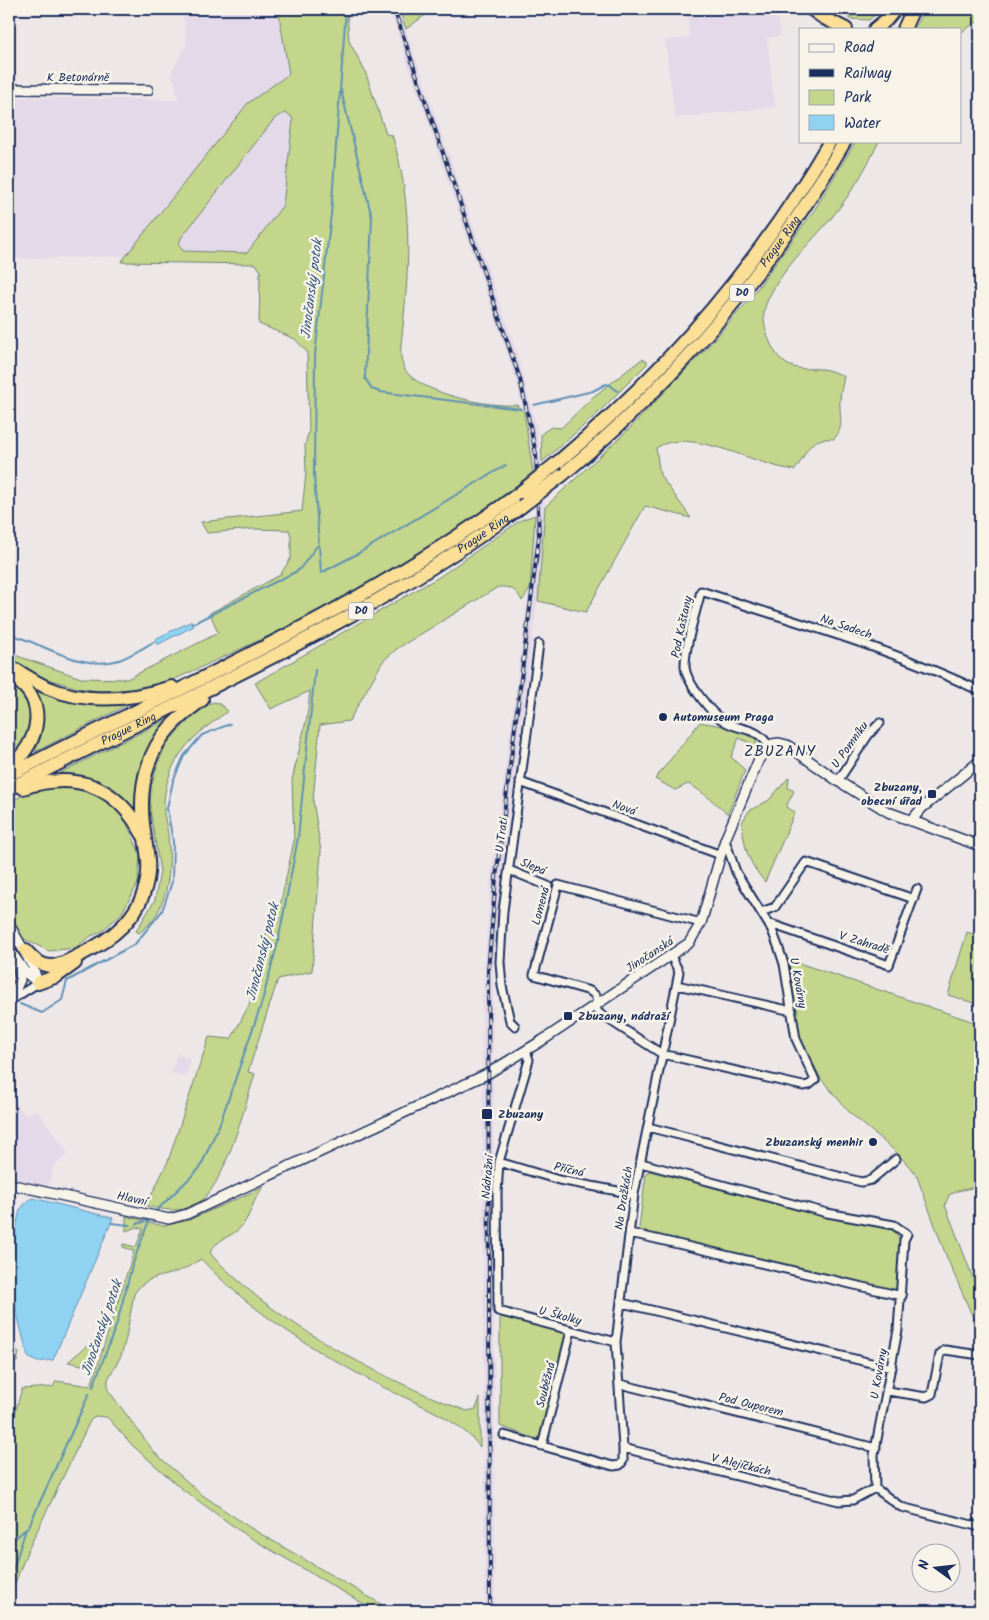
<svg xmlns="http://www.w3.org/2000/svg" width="989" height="1620" font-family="Kalam,sans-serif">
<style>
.built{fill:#e4d9e8}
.green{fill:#c3d68b;stroke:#6f8274;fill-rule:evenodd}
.water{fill:#8fd2f1;stroke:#6191b6}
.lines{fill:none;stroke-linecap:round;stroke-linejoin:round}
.stream{stroke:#6191b6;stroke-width:2}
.street-casing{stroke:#1b2f5e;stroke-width:11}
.secondary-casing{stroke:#1b2f5e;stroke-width:12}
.highway-casing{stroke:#1b2f5e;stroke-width:16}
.street{stroke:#f7f3e8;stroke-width:7}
.secondary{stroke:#f7f3e8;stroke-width:9}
.highway{stroke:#fbdf96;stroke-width:12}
.rail-casing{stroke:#1b2f5e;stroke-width:4}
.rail{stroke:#f7f3e8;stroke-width:2;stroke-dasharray:5.5;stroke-linecap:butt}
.highway-bridge-casing{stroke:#1b2f5e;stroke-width:16;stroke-linecap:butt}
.highway-bridge{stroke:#fbdf96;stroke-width:12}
.poi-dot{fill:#1b2f5e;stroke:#f7f3e8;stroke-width:2}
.labels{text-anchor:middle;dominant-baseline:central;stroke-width:5;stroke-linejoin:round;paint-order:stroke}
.shield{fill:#f7f3e8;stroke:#5d6a87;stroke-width:1}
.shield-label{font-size:11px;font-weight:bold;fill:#1b2f5e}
.street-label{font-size:12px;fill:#1b2f5e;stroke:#f7f3e8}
.poi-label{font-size:12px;font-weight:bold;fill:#1b2f5e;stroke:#f7f3e8;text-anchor:start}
.water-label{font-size:14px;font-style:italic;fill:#385883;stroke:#f7f3e8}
.quarter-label{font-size:15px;letter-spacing:1px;fill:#1b2f5e;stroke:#f7f3e8}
</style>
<rect width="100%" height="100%" fill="#eee7e8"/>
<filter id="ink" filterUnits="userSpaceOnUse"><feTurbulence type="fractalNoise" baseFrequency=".02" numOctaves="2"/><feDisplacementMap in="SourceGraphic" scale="10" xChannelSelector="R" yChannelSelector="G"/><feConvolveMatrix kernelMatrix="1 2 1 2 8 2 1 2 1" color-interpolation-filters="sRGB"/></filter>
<g filter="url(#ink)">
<!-- built -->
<path class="built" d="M 182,9 L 278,9 L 289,74 L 248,103 L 127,256 L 9,259 L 9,97 L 178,100 L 175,81 L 170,75 L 187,43 Z
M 389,9 L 399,9 L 517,353 L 537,428 L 544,485 L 545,522 L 542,566 L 501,878 L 493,971 L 495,1611 L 485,1611 L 482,1002 L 491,877 L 532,565 L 535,521 L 534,486 L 528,430 L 516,380 Z
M 686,9 L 777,9 L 780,36 L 767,38 L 775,107 L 675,118 L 665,40 L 690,38 Z
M 285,113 L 291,116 L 293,120 L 283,205 L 247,253 L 183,251 L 179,244 L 181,238 L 275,118 Z
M 177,1054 L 191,1060 L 185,1077 L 170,1072 Z
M 9,1092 L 25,1116 L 36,1109 L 69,1154 L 54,1166 L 47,1188 L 9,1178 Z"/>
<!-- green -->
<path class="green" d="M 278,9 L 347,9 L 349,41 L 365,71 L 386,134 L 392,135 C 414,204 409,274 401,345 C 400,355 401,365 408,374 C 429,395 489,407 517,405 L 524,412 L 533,472 L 445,542 L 323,611 L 171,681 L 138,689 L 99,691 L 78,688 L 44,678 L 9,659 L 9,653 L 81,678 L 127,679 L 218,633 L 210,613 L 280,575 L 291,558 L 291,536 L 289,530 L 254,529 L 207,533 L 201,522 L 302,511 L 306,473 L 305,445 L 309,430 L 307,352 L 295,339 L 259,324 L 260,273 L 262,273 L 256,264 L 121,262 L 248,103 L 289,74 ZM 285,113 L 291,116 L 293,120 L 283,205 L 247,253 L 183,251 L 179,244 L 181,238 L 275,118 Z
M 399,9 L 418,9 L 424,16 L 406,29 Z
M 867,9 L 881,9 L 869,20 L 849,19 L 849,16 L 860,15 Z
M 924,9 L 980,9 L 980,20 L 960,33 L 960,29 L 914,29 Z
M 856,141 L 879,141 C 867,167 851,194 833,216 C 811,243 779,271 766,304 C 759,321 771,353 785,363 C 797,371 808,368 822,369 C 829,370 837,373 844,376 C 843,384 840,392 840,400 C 839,415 845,427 834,439 C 807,437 809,451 795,470 C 758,467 689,425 656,448 L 660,475 L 691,518 L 645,506 L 586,612 L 538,601 L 545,507 L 630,428 L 705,350 L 749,300 L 815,209 Z
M 642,359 L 647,361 L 647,364 L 597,414 L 542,462 L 541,434 L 551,427 L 561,428 L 593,397 Z
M 535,515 L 530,589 L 522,601 C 517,590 510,586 498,587 L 398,648 L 383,661 L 349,721 L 320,725 L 313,800 L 321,852 L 312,971 L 278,979 L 248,1072 L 255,1074 C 245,1105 224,1190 196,1205 C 180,1214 156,1209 140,1204 L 149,1200 L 168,1161 L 209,1037 L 231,1039 L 248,1007 L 260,973 L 265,936 L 278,915 L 294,841 L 292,780 L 307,717 L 310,691 L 271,709 L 255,683 L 439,577 L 521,520 Z
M 9,680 L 19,688 L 31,708 L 31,733 L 9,762 Z
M 33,688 L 71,702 L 127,705 L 35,752 C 45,730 47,709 33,688 Z
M 213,702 L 218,703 L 228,711 C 208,726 189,738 176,761 C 169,773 164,791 164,805 C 163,815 167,825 168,835 C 172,869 169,912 139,933 L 136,931 L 155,900 L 160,871 L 150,810 L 151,787 L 158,763 L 167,743 L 198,711 Z
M 168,719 L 137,815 C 120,788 92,774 60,773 Z
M 700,722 L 722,726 L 757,739 L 756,746 L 739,738 L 731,757 L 745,770 L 728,814 C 714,803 703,791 688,784 L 675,790 L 655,779 Z
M 789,777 L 788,788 L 794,791 L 786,807 L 795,812 L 765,882 C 748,862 744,848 742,822 L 749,811 L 769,800 Z
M 49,787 L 81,788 L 111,804 L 125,819 L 140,854 L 138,883 L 122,913 L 101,932 L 91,936 L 75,948 L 49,951 L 22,938 L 9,917 L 9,802 L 32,791 Z
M 9,932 L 28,965 L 27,966 L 23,965 L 9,941 Z
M 967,932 L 980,936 L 980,1005 L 948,995 Z
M 787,959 L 980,1024 L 980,1186 L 958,1191 L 949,1195 L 945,1205 L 980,1296 L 980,1327 L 975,1322 L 947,1258 L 916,1174 L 895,1151 L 850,1113 L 821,1079 L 805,1048 L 799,1041 Z
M 650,1171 L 816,1215 L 890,1229 L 897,1234 L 900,1241 L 899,1287 L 894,1291 L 640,1231 L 639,1228 L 646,1173 Z
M 264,1187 C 252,1198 252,1216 240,1228 C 231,1237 215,1240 210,1253 L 215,1259 C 230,1273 245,1287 261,1300 C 318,1343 400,1387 467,1411 L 476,1409 L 480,1398 L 480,1447 C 456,1416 411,1402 377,1384 C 315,1351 249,1311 201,1259 C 194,1263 187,1268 179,1271 C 161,1278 145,1276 134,1294 L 126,1338 L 121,1356 L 108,1379 L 108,1390 L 155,1453 L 201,1494 L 249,1527 L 393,1611 L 376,1611 L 247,1536 L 182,1489 L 133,1446 L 107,1417 L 95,1416 L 90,1421 L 27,1552 L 9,1599 L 9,1433 L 22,1389 L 53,1387 L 56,1381 L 91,1386 L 134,1251 L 123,1247 L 123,1244 L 136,1247 L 143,1229 L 137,1227 L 126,1231 L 126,1216 L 163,1226 L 189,1220 Z
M 502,1317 L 563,1333 L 566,1336 L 541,1436 L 536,1439 L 500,1426 L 500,1319 Z
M 98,1336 L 87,1366 L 68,1362 Z
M 9,1348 L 15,1349 L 19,1353 L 17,1362 L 9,1361 Z"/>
<!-- water -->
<path class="water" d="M 192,621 L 194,626 L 157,645 L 155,639 Z
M 33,1198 L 113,1218 L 53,1360 L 37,1362 L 28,1357 L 9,1282 L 9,1257 L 20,1210 L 28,1200 Z"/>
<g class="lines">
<!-- stream -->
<path class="stream" d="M 346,9 L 331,214 L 315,355 L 314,475 L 321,573 L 359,553 L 506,465
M 341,90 L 372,218 L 365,378 L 372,389 L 380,392 L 521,409
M 534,405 L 593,391 L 606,384 L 610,385 L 617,391
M 192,624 L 299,570 L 317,546
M 9,634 C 43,643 81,672 119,660 C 131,656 144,647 156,641
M 20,1004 L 42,1013 L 62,1000 L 67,981 L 135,944 L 162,911 L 172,882 L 173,842 L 167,808 L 173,781 L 184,756 L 202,735 L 230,724
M 155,1212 L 200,1168 L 220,1123 L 261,1005 L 278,942 L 298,838 L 315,670
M 111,1223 L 130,1225
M 137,1224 L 149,1220
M 93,1387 L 117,1323 L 132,1266 L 149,1220
M 9,1544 L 29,1526 L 89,1394
M 9,1582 L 26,1529"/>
<defs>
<path id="street" d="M 769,746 C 756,725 741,732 724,721 C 711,714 685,680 685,666 C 685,643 696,613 701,591 C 794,622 891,648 980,691
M 838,781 L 869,734 L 880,723
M 520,782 L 721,855
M 509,870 L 548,886
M 761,912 L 775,907 L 806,862 L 914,899
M 701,923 L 558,885 L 534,975 L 590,991 L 596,996 L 597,1011 L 600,1014 L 662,1054 L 803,1086 L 809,1085 L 815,1080 L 796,1039 L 784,964 L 778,946 L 772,930 L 736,872 L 725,840
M 768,923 L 889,965 L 917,889
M 677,985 L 792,1011
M 11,1000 L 38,983
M 515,1026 L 510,1021 L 502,986 L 500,962 L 503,911 L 539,644
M 526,1050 L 529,1060 L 499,1162 L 497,1193 L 498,1311 L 616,1342
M 648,1127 L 861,1182 L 871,1180 L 896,1159
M 499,1162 L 559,1180 L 634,1194
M 641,1163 L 827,1213 L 894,1225 L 907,1234 L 904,1240 L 898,1330 L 874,1455 L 875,1488
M 630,1233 L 902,1296
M 622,1303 L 892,1368
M 620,1384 L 876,1448
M 888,1391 L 926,1397 L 932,1394 L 940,1354 L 945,1350 L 980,1355
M 9,1411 L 9,1426
M 504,1435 L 613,1466 L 620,1465 L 623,1461 L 623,1448 L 839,1501 L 853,1500 L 875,1488 L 901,1507 L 980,1527
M 542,1446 L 571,1331
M 623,1448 L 616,1342 L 634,1194 L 679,972 L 671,956"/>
<path id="secondary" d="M 9,89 L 148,90
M 911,821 L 922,808 L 980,761
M 9,924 L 33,967 L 38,983
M 9,949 L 25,972 L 38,983
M 11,1000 L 20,980 L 18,964
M 9,1184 L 169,1219 L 187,1214 L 487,1074 L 543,1040 L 689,943 L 701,923 L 725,840 L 759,759 L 772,744 L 779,743 L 787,745 L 838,781 L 888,812 L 980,846"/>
<g id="highway">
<path d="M 811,9 L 824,18 L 846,29"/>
<path d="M 875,29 L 886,20 L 895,9"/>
<path d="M 904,29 L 913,9"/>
<path d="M 558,462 C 667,371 759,264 830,141"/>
<path id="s1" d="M 561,476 C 675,382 771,269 845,141"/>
<path d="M 9,666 C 22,673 33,681 46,687 C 87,705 131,700 172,687"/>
<path d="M 9,676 C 50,697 41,743 9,767"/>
<path d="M 9,775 C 183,685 363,609 521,492"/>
<path d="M 23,788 C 76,771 116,785 143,835"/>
<path id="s2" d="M 9,789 C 182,698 364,624 522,506"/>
<path d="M 25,950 C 32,957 38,965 50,966 C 60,966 69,960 78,956 C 111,940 140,918 147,880 C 150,865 147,853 145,838 C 141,815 140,789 148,766 C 157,736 177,718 202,700"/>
<path d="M 38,983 L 57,976 L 75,963"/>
</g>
</defs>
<!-- street casing -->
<use href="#street" class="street-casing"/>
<!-- secondary casing -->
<use href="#secondary" class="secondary-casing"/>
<!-- highway casing -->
<use href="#highway" class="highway-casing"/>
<!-- street -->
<use href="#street" class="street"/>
<!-- secondary -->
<use href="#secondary" class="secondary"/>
<!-- highway -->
<use href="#highway" class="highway"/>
<defs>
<path id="rail" d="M 394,9 L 520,379 L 536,454 L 539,536 L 496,878 L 488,971 L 490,1611"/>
</defs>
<!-- rail casing -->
<use href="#rail" class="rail-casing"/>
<!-- rail -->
<use href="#rail" class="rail"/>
<defs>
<path id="highway-bridge" d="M 521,492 L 558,462
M 522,506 L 561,476"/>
</defs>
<!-- highway-bridge casing -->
<use href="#highway-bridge" class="highway-bridge-casing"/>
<!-- highway-bridge -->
<use href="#highway-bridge" class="highway-bridge"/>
</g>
</g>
<!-- markers -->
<g class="poi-dot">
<circle cx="663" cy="717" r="5"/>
<rect x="927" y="789" width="10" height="10" rx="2.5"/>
<rect x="563" y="1011" width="10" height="10" rx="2.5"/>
<rect x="481" y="1108" width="12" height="12" rx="2.5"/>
<circle cx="873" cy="1142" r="5"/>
</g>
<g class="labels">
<!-- shield labels -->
<g class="shield">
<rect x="729.5" y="284.5" width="25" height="17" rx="4"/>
<rect x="348.5" y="602.5" width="25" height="17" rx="4"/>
</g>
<g class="shield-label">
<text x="742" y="293">D0</text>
<text x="361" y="611">D0</text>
</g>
<!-- street labels -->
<g class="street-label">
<text x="78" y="77">K Betonárně</text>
<text stroke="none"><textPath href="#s1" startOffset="322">Prague Ring</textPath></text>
<text stroke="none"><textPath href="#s2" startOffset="539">Prague Ring</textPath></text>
<text transform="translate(682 627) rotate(-78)">Pod Kaštany</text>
<text transform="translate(846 627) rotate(19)">Na Sadech</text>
<text stroke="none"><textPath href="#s2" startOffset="134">Prague Ring</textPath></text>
<text transform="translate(850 745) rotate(-54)">U Pomníku</text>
<text transform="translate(624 808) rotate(20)">Nová</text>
<text transform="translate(502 835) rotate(-83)">U Trati</text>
<text transform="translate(533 867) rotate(22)">Slepá</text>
<text transform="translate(541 906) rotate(-75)">Lomená</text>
<text transform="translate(864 943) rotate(17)">V Zahradě</text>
<text transform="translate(650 955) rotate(-33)">Jinočanská</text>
<text transform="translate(798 983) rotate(80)">U Kovárny</text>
<text transform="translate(569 1170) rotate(13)">Příčná</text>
<text transform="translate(488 1177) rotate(-85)">Nádražní</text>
<text transform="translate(624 1198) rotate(-81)">Na Dražkách</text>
<text transform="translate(132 1199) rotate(12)">Hlavní</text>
<text transform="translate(560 1316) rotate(15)">U Školky</text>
<text transform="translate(879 1374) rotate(-80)">U Kovárny</text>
<text transform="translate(546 1385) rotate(-76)">Souběžná</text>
<text transform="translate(751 1405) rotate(14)">Pod Ouporem</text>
<text transform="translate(741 1465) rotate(14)">V Alejíčkách</text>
</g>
<!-- poi labels -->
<g class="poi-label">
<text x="673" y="717">Automuseum Praga</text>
<text x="922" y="787" text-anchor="end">Zbuzany,<tspan x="922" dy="14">obecní úřad</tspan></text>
<text x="578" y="1016">Zbuzany, nádraží</text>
<text x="498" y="1114">Zbuzany</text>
<text x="863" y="1142" text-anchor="end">Zbuzanský menhir</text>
</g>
<!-- water labels -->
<g class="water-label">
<text transform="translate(312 289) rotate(-83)">Jinočanský potok</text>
<text transform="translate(263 952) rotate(-76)">Jinočanský potok</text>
<text transform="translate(102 1328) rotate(-71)">Jinočanský potok</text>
</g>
<!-- quarter labels -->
<g class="quarter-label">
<text x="780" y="752">ZBUZANY</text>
</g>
</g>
<!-- margin -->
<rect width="989" height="1620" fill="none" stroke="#f7f3e8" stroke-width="30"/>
<rect x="15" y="15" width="959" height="1590" fill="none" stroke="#1b2f5e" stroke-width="2" filter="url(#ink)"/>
<!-- legend -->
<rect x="799" y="28" width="162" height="115" fill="#f7f3e8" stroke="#9fa5b1"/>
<rect x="809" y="44" width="25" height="8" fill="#f7f3e8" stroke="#9fa5b1"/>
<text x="844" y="52" font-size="15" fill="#1b2f5e">Road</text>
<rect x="809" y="69" width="25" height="8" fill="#1b2f5e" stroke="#9fa5b1"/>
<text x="844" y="78" font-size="15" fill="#1b2f5e">Railway</text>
<rect x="809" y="90" width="25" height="15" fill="#c3d68b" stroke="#9fa5b1"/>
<text x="844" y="102" font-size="15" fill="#1b2f5e">Park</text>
<rect x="809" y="115" width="25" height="15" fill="#8fd2f1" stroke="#9fa5b1"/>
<text x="844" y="128" font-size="15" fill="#1b2f5e">Water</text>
<!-- north arrow -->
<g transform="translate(936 1568) rotate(285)"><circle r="24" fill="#f7f3e8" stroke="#9fa5b1"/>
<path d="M0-4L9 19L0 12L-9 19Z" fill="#1b2f5e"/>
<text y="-8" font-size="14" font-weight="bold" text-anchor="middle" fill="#1b2f5e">N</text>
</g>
</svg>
